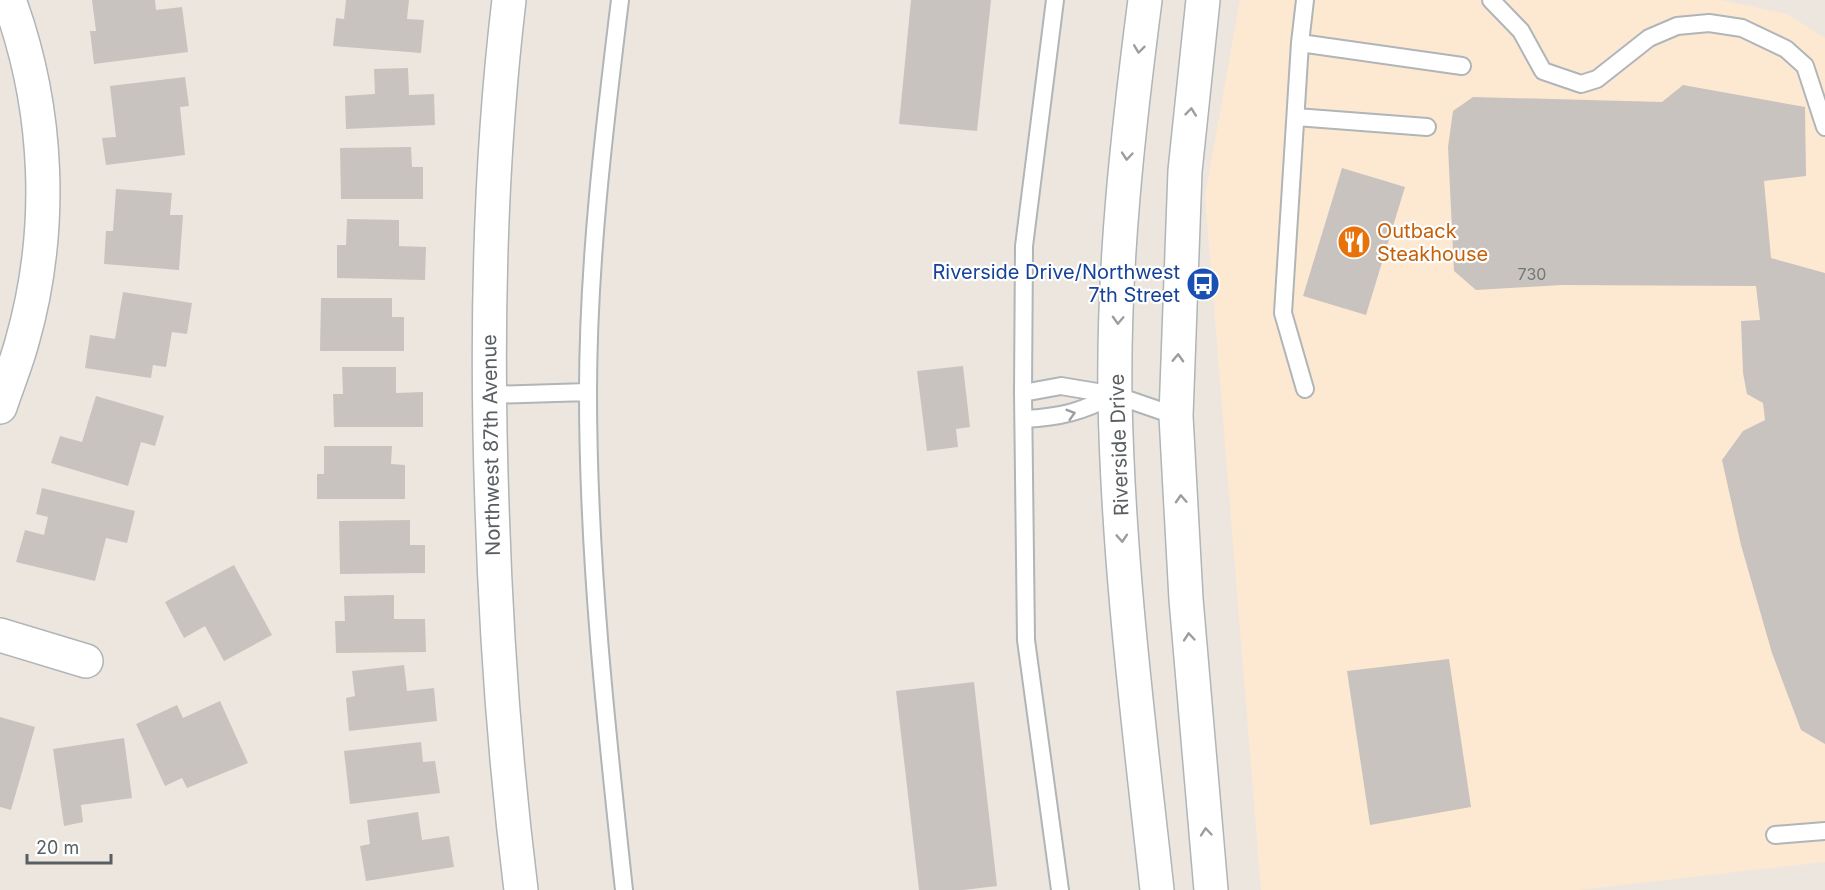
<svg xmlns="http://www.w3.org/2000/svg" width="1825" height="890" font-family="Inter,sans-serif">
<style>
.commercial{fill:#fde8d2}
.building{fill:#c8c3bf}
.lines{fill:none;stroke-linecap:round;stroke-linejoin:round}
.lane-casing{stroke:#b0b5b8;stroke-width:20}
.street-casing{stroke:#b0b5b8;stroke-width:36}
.secondary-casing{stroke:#afb5b8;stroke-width:36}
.lane{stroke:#fff;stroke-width:16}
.street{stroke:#fff;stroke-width:33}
.secondary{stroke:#fff;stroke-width:33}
.oneway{stroke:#9b9ea0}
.labels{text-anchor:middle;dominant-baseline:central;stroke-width:4.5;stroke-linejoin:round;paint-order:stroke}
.number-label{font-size:16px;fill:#747778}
.food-label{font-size:20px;fill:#c56008;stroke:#fff;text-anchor:start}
.transit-label{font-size:20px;fill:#164399;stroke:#fff;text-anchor:end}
.street-label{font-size:20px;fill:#585e61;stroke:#fff}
</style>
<rect width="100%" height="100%" fill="#ece6df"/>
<!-- commercial -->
<path class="commercial" d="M 1240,0 L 1720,0 L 1787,14 L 1825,38 L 1825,862 L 1578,890 L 1261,890 L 1205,196 Z"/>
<!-- building -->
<path class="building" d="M 92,0 L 155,0 L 156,10 L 182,7 L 188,52 L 94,64 L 90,31 L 96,31 Z
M 346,0 L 409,0 L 407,19 L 424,20 L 421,53 L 333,46 L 336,18 L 344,19 Z
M 911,0 L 991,0 L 977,131 L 899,124 Z
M 408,68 L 409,95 L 434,94 L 435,125 L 346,129 L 345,96 L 375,94 L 374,69 Z
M 185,77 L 189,106 L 180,107 L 185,155 L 106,165 L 102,138 L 116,137 L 110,86 Z
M 1683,85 L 1805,107 L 1806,176 L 1764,181 L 1771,258 L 1825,273 L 1825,744 L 1801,730 L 1772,653 L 1741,545 L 1722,460 L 1743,431 L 1765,420 L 1763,403 L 1747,394 L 1743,373 L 1741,321 L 1760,320 L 1756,286 L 1562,285 L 1476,290 L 1454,271 L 1448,147 L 1453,111 L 1473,97 L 1662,102 Z
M 411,147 L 412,167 L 423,167 L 423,199 L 341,199 L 340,148 Z
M 1342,168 L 1405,187 L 1366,315 L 1303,296 Z
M 116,189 L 172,193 L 170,215 L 183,215 L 179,270 L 104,264 L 106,231 L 113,231 Z
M 347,219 L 399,220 L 399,246 L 426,247 L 425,280 L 337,278 L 337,245 L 346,245 Z
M 123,292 L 192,303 L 187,334 L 172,332 L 166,367 L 153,365 L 151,378 L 85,368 L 90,335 L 115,339 Z
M 321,298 L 392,298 L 392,317 L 404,317 L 404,351 L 320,351 Z
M 963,366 L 970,427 L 956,429 L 958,447 L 927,451 L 917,371 Z
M 342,367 L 396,367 L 396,393 L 423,392 L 423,427 L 334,427 L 333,394 L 343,394 Z
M 96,396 L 164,416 L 155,446 L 141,442 L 128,486 L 51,463 L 60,436 L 82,442 Z
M 324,446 L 392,446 L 391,464 L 405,465 L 405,499 L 317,499 L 317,474 L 324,474 Z
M 42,488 L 135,511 L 127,543 L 106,538 L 95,581 L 16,562 L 25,530 L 44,535 L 48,517 L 36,514 Z
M 410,520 L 410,545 L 425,545 L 425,573 L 340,574 L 339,521 Z
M 234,565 L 272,635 L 224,661 L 205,626 L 184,638 L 165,602 Z
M 394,595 L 394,619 L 425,619 L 426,652 L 336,653 L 335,621 L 345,621 L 344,596 Z
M 1449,659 L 1471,807 L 1370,825 L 1347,671 Z
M 404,665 L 407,691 L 434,688 L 437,721 L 349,731 L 346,698 L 355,696 L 352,671 Z
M 974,682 L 997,886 L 963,890 L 919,890 L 896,691 Z
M 220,701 L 248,763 L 187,788 L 182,778 L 165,786 L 136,724 L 177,705 L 183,718 Z
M 0,717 L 35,727 L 11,810 L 0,807 Z
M 124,738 L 132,798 L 81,805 L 83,822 L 64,826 L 53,749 Z
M 421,742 L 423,762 L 435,761 L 440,793 L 350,804 L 344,751 Z
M 418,812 L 422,840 L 449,836 L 454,867 L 366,881 L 360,846 L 370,844 L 367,820 Z"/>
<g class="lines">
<defs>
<path id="lane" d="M 620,0 C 604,130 588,262 588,393 C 588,559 606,725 624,890
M 1055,0 L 1024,246 L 1023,393 L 1026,640 L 1060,890
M 1491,0 L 1521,31 L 1543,71 L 1581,84 L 1597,79 L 1649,38 L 1677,26 L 1709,23 L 1742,28 L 1786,49 L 1805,66 L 1825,127
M 1300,43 L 1462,66
M 1296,117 L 1427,127
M 1305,389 L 1283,313 L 1300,43 L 1305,0
M 1023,393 L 1061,386 L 1115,395 L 1176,416
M 489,395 L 588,392
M 1024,419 C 1062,417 1080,412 1115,395
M 1775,835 L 1825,831"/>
<path id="street" d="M 509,0 C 489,168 486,337 492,506 C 496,635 505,762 521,890
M 0,407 C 7,386 16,364 22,342 C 54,230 49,109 9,0
M 0,635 L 86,661"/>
<path id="secondary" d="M 1145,0 C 1128,131 1113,265 1115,398 C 1118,562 1139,726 1157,890
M 1203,0 L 1185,171 L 1176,416 L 1186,599 L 1211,890"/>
</defs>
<!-- lane casing -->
<use href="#lane" class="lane-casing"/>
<!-- street casing -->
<use href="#street" class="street-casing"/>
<!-- secondary casing -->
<use href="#secondary" class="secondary-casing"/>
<!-- lane -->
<use href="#lane" class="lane"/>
<!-- street -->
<use href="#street" class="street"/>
<!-- secondary -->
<use href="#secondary" class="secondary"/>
</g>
<!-- one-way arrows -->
<defs><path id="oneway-chevron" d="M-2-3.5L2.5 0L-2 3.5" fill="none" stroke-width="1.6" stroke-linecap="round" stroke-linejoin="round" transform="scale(1.5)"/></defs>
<g class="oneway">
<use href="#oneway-chevron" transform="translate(1139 49) rotate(97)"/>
<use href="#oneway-chevron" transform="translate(1191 112) rotate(-84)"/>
<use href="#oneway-chevron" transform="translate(1127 156) rotate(95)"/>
<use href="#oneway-chevron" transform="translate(1118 320) rotate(92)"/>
<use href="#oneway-chevron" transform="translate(1178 358) rotate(-88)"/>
<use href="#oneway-chevron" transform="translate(1071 414) rotate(-17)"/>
<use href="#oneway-chevron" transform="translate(1181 499) rotate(-93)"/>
<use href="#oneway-chevron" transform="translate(1122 538) rotate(86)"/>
<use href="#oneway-chevron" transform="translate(1189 637) rotate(-95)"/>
<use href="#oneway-chevron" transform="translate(1206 832) rotate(-95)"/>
</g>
<!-- icons -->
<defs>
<symbol id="restaurant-disc" viewBox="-11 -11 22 22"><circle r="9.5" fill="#e8710a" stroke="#fff"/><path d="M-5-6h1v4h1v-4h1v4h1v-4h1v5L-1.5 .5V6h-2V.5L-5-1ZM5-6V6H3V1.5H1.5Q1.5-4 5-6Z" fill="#fff"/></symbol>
<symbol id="bus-disc" viewBox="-11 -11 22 22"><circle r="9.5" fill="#1a4fb4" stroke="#fff"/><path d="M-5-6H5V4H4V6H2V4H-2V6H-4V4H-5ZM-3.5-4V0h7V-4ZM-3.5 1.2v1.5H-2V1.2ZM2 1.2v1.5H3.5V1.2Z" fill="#fff"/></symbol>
</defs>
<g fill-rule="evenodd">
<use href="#restaurant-disc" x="1335" y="223" width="38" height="38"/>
<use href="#bus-disc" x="1184" y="265" width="38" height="38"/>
</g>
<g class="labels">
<!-- number labels -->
<g class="number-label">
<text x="1532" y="274">730</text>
</g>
<!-- food labels -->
<g class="food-label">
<text x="1377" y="231">Outback<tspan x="1377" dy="23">Steakhouse</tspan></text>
</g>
<!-- transit labels -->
<g class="transit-label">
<text x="1180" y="272">Riverside Drive/Northwest<tspan x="1180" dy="23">7th Street</tspan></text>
</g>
<!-- street labels -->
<g class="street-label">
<text transform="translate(491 445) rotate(-91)">Northwest 87th Avenue</text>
<text transform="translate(1119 445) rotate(-92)">Riverside Drive</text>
</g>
</g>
<!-- scale -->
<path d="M27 854v9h84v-9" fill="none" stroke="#585e61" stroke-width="3"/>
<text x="36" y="854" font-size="18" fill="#585e61" stroke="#ffffff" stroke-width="4.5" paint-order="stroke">20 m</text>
</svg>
